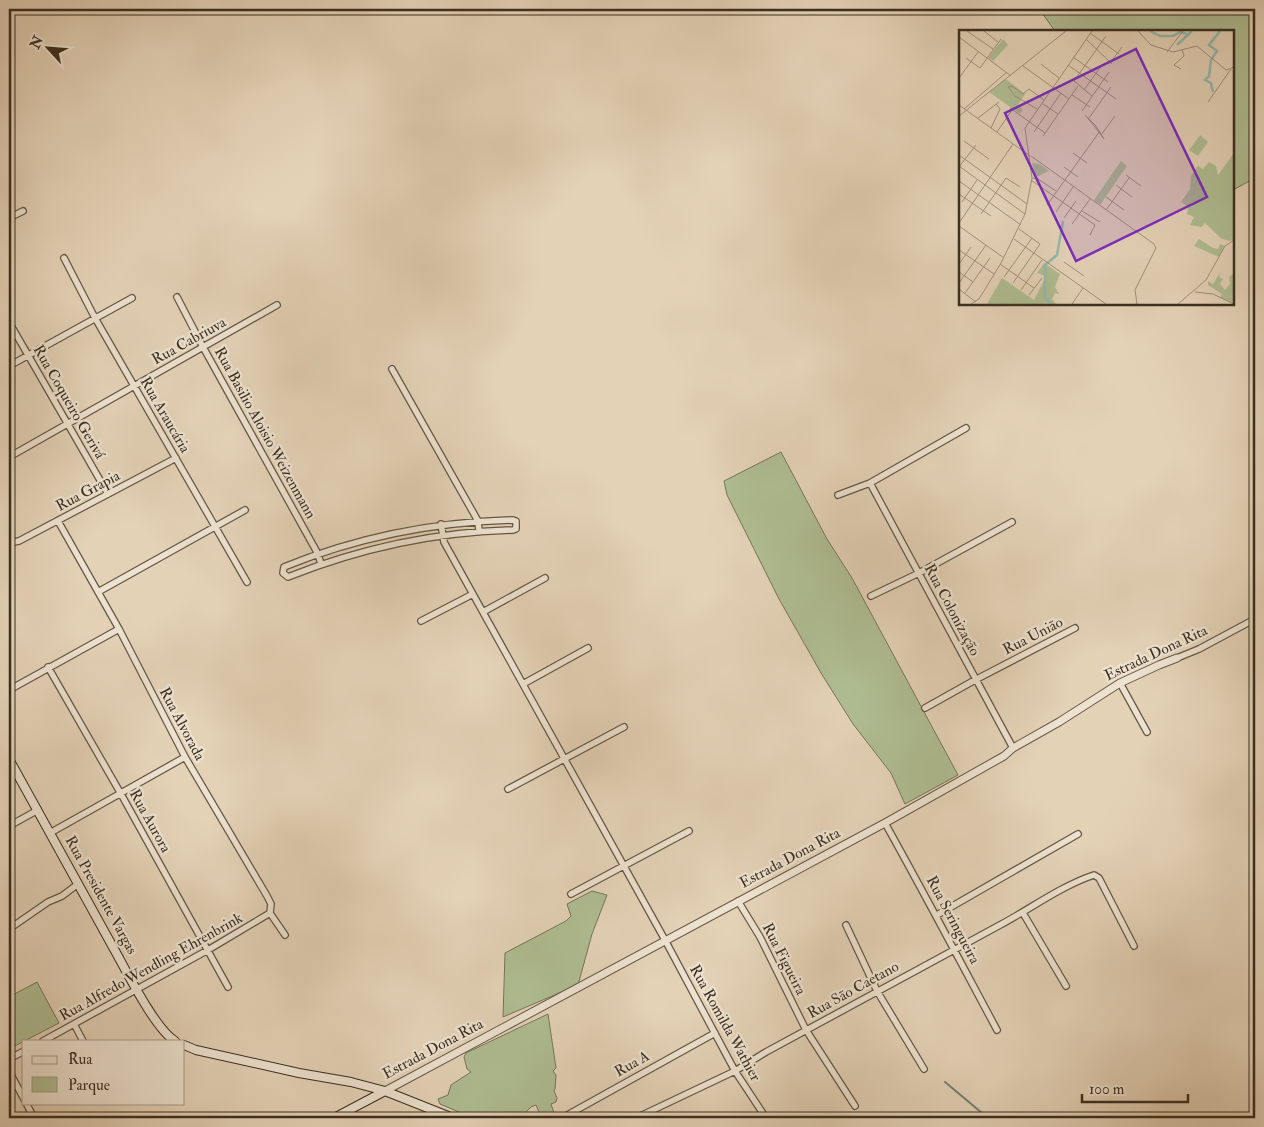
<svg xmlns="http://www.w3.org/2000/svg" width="1264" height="1127" font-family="'IM FELL Double Pica',serif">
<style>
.green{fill:#afbd92;stroke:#757659}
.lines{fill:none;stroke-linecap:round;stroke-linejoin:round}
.stream{stroke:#718175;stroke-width:2}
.minor-casing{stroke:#655746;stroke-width:8}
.tertiary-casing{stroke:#655746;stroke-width:9}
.secondary-casing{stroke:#3b2e20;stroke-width:10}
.minor{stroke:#ede2d0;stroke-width:5.5}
.tertiary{stroke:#ede2d0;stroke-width:7}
.secondary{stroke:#ede2d0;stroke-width:8}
.labels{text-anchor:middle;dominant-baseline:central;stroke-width:4.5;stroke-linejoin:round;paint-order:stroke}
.street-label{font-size:15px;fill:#3b2e20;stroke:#ede2d0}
.inset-river{fill:none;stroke:#95b8ae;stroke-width:2.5}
.inset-road{fill:none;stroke:#a0907b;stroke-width:1}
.view{fill:#7b2cbf;fill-opacity:0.15;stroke:#7b2cbf;stroke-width:2.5}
.inset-edge{fill:none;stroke:#3b2e20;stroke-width:2.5}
</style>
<rect width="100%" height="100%" fill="#e4d2b7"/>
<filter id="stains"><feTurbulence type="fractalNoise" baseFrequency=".004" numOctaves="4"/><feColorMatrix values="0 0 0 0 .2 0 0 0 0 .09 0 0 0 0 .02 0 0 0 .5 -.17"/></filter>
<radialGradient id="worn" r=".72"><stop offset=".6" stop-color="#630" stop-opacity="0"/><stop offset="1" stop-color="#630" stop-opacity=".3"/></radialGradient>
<!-- green -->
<path class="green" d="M 1039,9 L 1255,9 L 1255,178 L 1233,190 L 1233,31 L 1055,31 Z
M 781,452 L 827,539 L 852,578 L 958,775 L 905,804 L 891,773 L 853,724 L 821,673 L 779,599 L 727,495 L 724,481 Z
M 592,891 L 607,895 L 592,934 L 578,985 L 503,1017 L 505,953 L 566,921 L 571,916 L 567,904 Z
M 37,982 L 59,1023 L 9,1049 L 9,997 Z
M 548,1014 L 556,1068 L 553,1071 L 556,1075 L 555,1089 L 554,1091 L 557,1098 L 556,1102 L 551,1104 L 554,1113 L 552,1118 L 537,1118 L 539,1112 L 536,1105 L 531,1107 L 520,1118 L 473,1118 L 440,1104 L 438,1099 L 448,1095 L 451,1085 L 471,1072 L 467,1069 L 464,1057 L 466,1053 Z"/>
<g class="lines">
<!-- stream -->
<path class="stream" d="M 945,1082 L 982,1113 L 992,1118"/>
<defs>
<path id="minor" d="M 9,218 L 23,211
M 64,258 L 95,318 L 247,582
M 177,297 L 203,347 L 318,554 L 321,564
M 9,322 L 108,494
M 9,366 L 132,298
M 392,369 L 478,521 L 479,531
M 9,457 L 277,305
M 870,483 L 1013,748
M 838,495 L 870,483 L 966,428
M 513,520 L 516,521 L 516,529 L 513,530 C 434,532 361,548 288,577 L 283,573 L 284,567 C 358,537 433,522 513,520 Z
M 58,521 L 119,629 L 185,757 L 267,896 L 271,904 L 270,913 L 285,935
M 441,524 L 444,542 L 665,940 L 735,1071 L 766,1118
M 9,536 L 14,542 L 19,541 L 176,458
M 98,592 L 245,510
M 871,596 L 919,573 L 1012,522
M 483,612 L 545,578
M 421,621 L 473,594
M 1177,658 L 1199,649 L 1255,619
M 48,667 L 121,794 L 228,987
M 1120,683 L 1147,732
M 523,684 L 588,648
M 9,690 L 119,629
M 925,708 L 975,680 L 1075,628
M 508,789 L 624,727
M 885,823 C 923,891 960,961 997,1030
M 9,826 L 38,810
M 50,833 L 185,757
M 571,894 L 689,831
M 738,901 L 760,937 L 806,1030 L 855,1106
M 1023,913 L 1066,986
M 937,915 L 1078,834
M 846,925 L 877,991 L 924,1069
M 9,929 L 48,902 L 62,896 L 78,884
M 74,1024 L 83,1041
M 43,1041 L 208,950 L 270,913
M 9,1059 L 24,1051
M 9,1071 L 24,1099
M 26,1103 L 34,1118
M 562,1118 L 715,1033
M 636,1118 L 735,1071 L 766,1052 C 844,1009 922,967 1000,925 C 1030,909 1063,885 1094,875 L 1099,878 L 1134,946"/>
<path id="tertiary" d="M 385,1091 L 885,823 L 1004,756 L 1013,748 L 1059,722 L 1120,683 L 1159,665 L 1177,658"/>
<path id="secondary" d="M 9,759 C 44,822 79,885 114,949 C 126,970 155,1029 175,1041
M 184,1045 L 196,1050 L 299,1073 L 351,1082 L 385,1091 L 453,1118
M 334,1118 L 385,1091"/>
</defs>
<!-- minor casing -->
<use href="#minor" class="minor-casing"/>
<!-- tertiary casing -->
<use href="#tertiary" class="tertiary-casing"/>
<!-- secondary casing -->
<use href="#secondary" class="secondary-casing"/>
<!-- minor -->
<use href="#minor" class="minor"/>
<!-- tertiary -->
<use href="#tertiary" class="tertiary"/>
<!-- secondary -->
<use href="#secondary" class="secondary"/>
</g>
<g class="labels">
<!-- street labels -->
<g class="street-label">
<text transform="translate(189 341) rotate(-29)">Rua Cabriuva</text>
<text transform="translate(69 402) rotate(60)">Rua Coqueiro Gerivá</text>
<text transform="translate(165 415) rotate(60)">Rua Araucária</text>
<text transform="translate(265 433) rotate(61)">Rua Basilio Aloisio Weizenmann</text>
<text transform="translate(88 491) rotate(-28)">Rua Grapia</text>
<text transform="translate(952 610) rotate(62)">Rua Colonização</text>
<text transform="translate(1033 636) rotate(-27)">Rua União</text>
<text transform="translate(1156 653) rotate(-25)">Estrada Dona Rita</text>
<text transform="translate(182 724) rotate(62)">Rua Alvorada</text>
<text transform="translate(150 821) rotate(61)">Rua Aurora</text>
<text transform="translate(790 858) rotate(-28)">Estrada Dona Rita</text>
<text transform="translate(101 895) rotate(61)">Rua Presidente Vargas</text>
<text transform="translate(953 920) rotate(62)">Rua Seringueira</text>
<text transform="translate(784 959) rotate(63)">Rua Figueira</text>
<text transform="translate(151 967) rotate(-29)">Rua Alfredo Wendling Ehrenbrink</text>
<text transform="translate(853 990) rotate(-29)">Rua São Caetano</text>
<text transform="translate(725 1023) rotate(61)">Rua Romilda Wathier</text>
<text transform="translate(433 1049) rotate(-28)">Estrada Dona Rita</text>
<text transform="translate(632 1064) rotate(-29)">Rua A</text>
</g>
</g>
<!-- overview -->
<g transform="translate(959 30)">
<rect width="275" height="275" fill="#e4d2b7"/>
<path d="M 44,9 L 49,15 L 34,31 L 29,28 ZM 47,49 L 66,64 L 59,75 L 64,80 L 61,84 L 30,62 ZM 241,105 L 249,112 L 239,126 L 230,120 ZM 275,123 L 275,209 L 271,211 L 263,209 L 246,193 L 243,197 L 231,195 L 235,187 L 228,184 L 229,177 L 222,172 L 231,159 L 232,146 L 239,136 L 244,139 L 250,132 L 257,136 L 259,145 ZM 162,131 L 168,136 L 141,175 L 135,170 ZM 73,133 L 81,134 L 90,141 L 77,147 ZM 240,209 L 254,218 L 259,219 L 261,214 L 266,216 L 260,227 L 235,216 ZM 85,233 L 101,244 L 96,257 L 100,264 L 96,263 L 93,269 L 97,274 L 28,274 L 43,248 L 75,270 L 87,246 L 78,243 ZM 262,241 L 260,247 L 264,249 L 261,254 L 266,260 L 271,254 L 270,247 L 275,243 L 275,273 L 261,268 L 263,264 L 249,255 L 249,251 L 254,254 Z" fill="#afbd92"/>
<path class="inset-river" d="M 191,1 L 201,6 L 214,6 L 221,2 L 228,4M 218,15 L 233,1M 254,62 L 252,53 L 246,50 L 250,46 L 252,30 L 258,21 L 250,15 L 261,1M 92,274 L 86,267 L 86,235 L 98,225 L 104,191"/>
<path class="inset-road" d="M 8,1 L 34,19M 25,1 L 39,12M 179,1 L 192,15 L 214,22 L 238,16 L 267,40 L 275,37M 131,3 L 160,24M 0,7 L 52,46M 127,9 L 153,34M 208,22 L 224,1M 114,27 L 149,52M 7,28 L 21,38 L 42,9M 151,33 L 163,17M 82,34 L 100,48M 109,35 L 157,69M 64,36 L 110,69M 222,39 L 215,35 L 225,26 L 223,19M 0,48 L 19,22M 125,60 L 142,36M 113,65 L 131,77M 133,66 L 115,51 L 147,6M 249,72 L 272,39M 84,74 L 99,84M 0,75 L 71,126M 51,78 L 86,103M 5,79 L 48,42M 78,79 L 56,66 L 49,57 L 53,56 L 64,64 L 70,59 L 85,70M 123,81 L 150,42M 126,85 L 137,96 L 145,109 L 136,97 ZM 0,86 L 107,1M 19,88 L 40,72M 130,88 L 152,57M 32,98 L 41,79 L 37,74M 38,102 L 53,80M 75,102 L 102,63M 142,105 L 156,86M 84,106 L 119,56M 5,111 L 30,129M 114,123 L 128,133M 0,125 L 68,174M 72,126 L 195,214 L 197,218 L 176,260 L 178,274M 0,136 L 66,184M 0,137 L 17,115M 105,137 L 119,147M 167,145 L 182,156M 73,148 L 79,149 L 97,161M 72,150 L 136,195 L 131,205M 0,151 L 62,195M 157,155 L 173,167M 0,164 L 32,186M 147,167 L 165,180M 3,172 L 18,150M 88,175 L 141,101M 147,180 L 170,148M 123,181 L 141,192M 97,182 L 114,157M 22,184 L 47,148 L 61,157M 105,188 L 117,171M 0,193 L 54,114M 113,194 L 131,169M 0,196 L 45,228M 55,209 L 147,274M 0,220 L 35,244M 105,232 L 125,246M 0,234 L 12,217M 41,234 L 75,258M 0,242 L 14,252M 45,247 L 73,208M 0,253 L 27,215M 54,253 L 81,214 L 60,199M 0,259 L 17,272M 62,260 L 83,230M 236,262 L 254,264 L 275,274M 6,263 L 31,228M 70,265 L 83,248M 12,274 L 20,269 L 42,233 L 66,184 L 73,148 L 66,98 L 133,1M 113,274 L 124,258M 219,274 L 247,250 L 266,216 L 275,210"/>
<path class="view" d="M 177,19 L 248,167 L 117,231 L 46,83 Z"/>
<rect width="275" height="275" class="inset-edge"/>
</g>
<!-- margin -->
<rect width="1264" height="1127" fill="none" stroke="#e4d2b7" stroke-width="30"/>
<rect x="10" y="10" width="1244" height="1107" fill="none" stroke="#3b2e20" stroke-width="2.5"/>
<rect x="15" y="15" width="1234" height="1097" fill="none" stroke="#3b2e20"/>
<!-- legend -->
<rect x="22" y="1040" width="162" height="65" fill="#ede2d0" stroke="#a69a8a"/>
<rect x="32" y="1056" width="25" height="8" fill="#ede2d0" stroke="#a69a8a"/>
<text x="68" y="1064" font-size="15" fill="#3b2e20">Rua</text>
<rect x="32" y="1077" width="25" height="15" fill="#afbd92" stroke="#a69a8a"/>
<text x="68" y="1090" font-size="15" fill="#3b2e20">Parque</text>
<!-- north arrow -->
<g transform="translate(48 48) rotate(296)" stroke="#ede2d0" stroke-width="4" paint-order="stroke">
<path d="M0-4L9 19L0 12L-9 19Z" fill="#3b2e20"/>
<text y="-8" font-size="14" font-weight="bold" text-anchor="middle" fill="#3b2e20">N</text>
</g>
<!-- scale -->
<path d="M1082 1094v8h106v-8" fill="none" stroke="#3b2e20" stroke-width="2.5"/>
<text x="1089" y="1094" font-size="15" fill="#3b2e20" stroke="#ede2d0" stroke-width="4" paint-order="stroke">100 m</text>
<rect width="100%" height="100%" filter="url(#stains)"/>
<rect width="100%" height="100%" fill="url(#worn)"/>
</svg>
